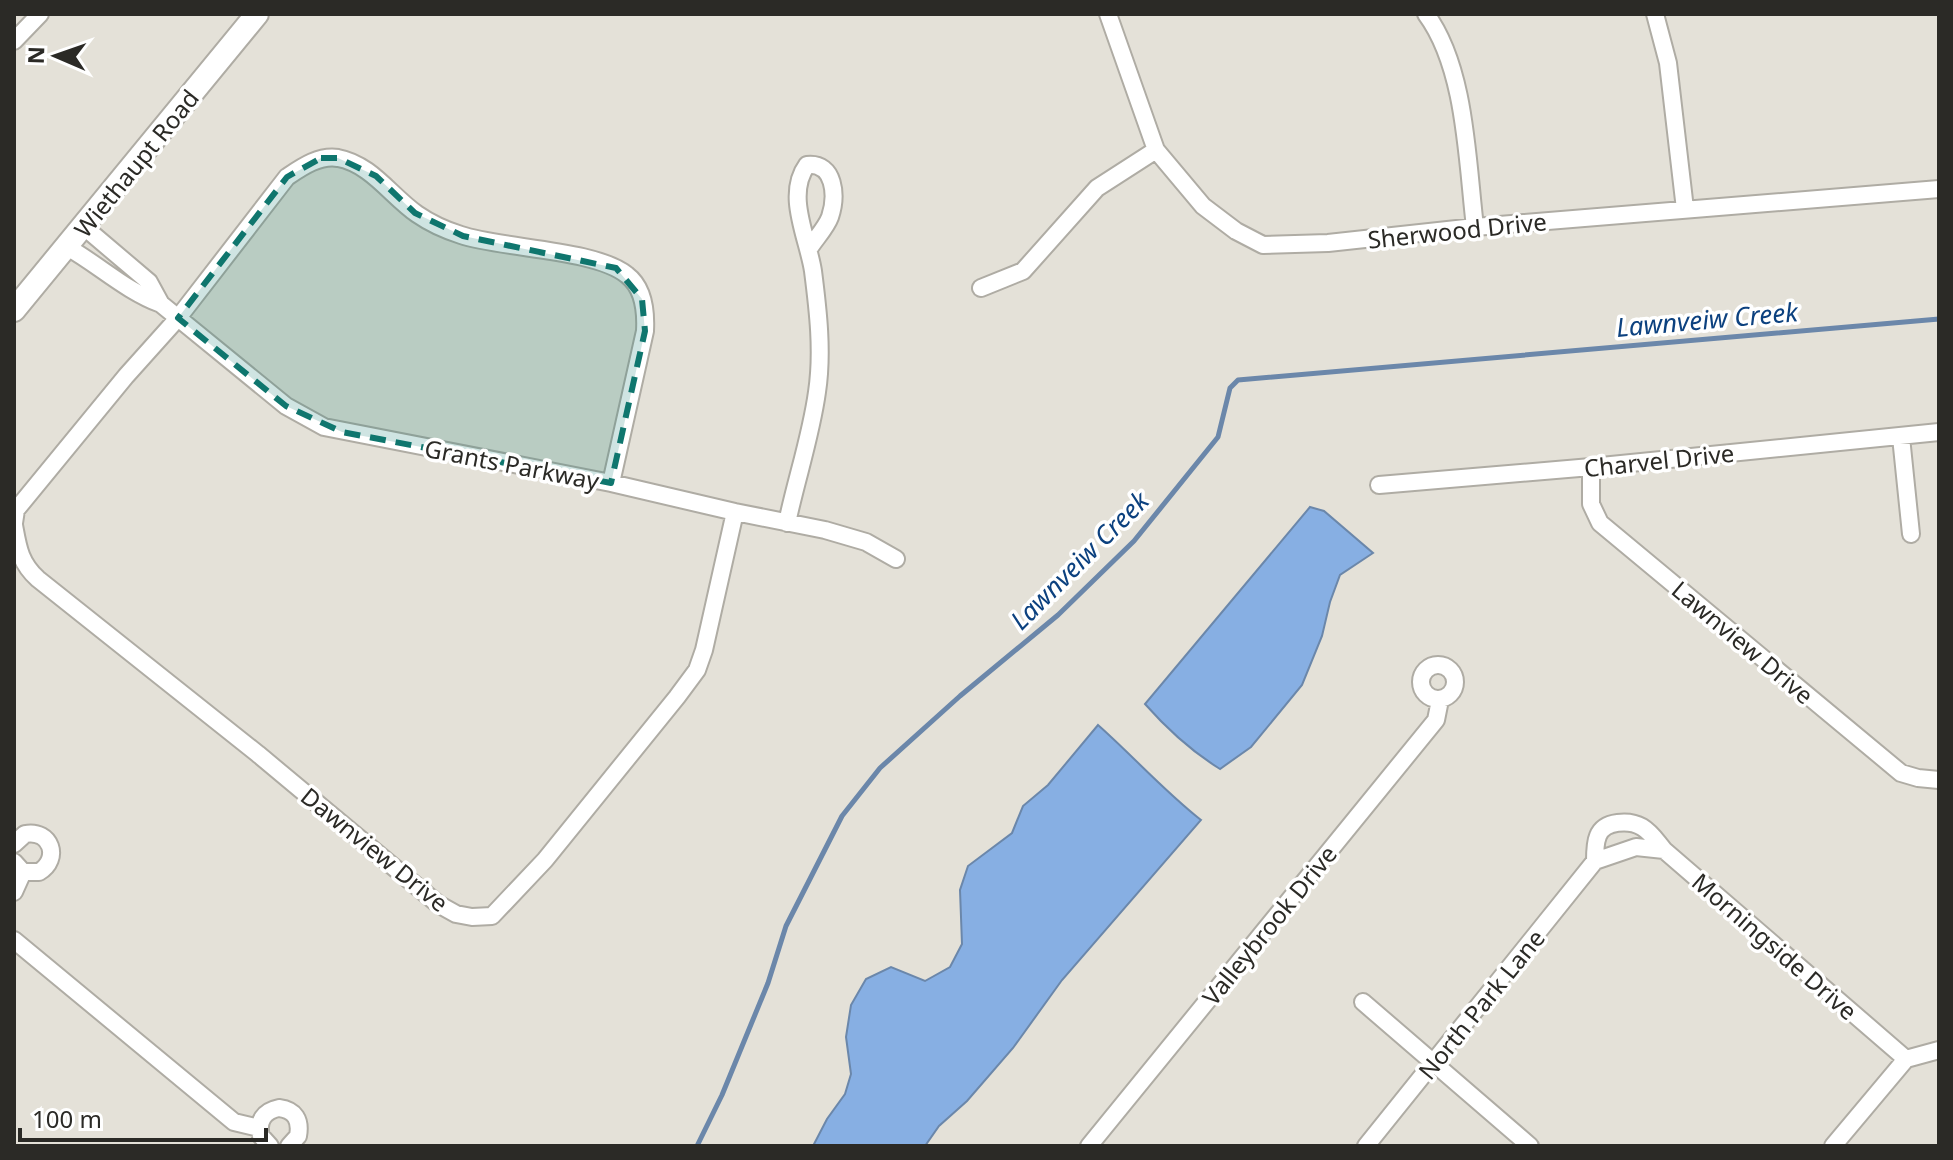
<svg xmlns="http://www.w3.org/2000/svg" width="1953" height="1160" font-family="'Noto Sans',sans-serif">
<style>
.water{fill:#87afe3;stroke:#6b87aa;stroke-width:2}
.lines{fill:none;stroke-linecap:round;stroke-linejoin:round}
.stream{stroke:#6b87aa;stroke-width:5}
.street-casing{stroke:#afaca4;stroke-width:20}
.secondary-casing{stroke:#afaca4;stroke-width:26}
.street{stroke:#fff;stroke-width:16}
.secondary{stroke:#fff;stroke-width:22}
.marked{fill:#0f766e;fill-opacity:0.2;stroke:#0f766e;stroke-width:6;stroke-dasharray:16 10;stroke-linejoin:round}
.labels{text-anchor:middle;dominant-baseline:central;stroke-width:7;stroke-linejoin:round;paint-order:stroke}
.street-label{font-size:24px;fill:#2b2a26;stroke:#fff}
.water-label{font-size:26px;font-style:italic;fill:#0c417f;stroke:#fff}
</style>
<rect width="100%" height="100%" fill="#e4e1d8"/>
<!-- water -->
<path class="water" d="M 1310,507 L 1324,511 L 1373,553 L 1340,575 L 1330,602 L 1322,636 L 1302,685 L 1251,747 L 1220,769 C 1191,751 1168,730 1145,704 Z
M 1098,725 C 1133,756 1164,791 1201,820 L 1062,980 L 1013,1048 L 967,1101 L 939,1126 L 925,1146 L 813,1146 L 827,1119 L 845,1094 L 851,1074 L 846,1037 L 851,1005 L 866,979 L 891,967 L 925,981 L 950,967 L 962,944 L 960,890 L 968,866 L 1012,833 L 1023,806 L 1048,785 Z"/>
<g class="lines">
<!-- stream -->
<path class="stream" d="M 697,1146 L 722,1095 L 768,983 L 786,926 L 842,816 L 880,768 L 960,696 L 1058,615 L 1134,541 L 1218,437 L 1230,388 L 1238,380 L 1939,319"/>
<defs>
<path id="street" d="M 1108,14 L 1156,150 L 1203,206 L 1236,231 L 1263,245 L 1328,243 L 1475,227 L 1939,189
M 1426,14 C 1466,68 1467,161 1475,227
M 1655,14 L 1668,63 L 1685,209
M 14,41 L 40,14
M 83,226 L 149,282 L 161,304
M 67,247 C 99,265 126,291 161,304 L 286,406 L 324,427 L 611,483 L 735,512 L 825,530 L 866,542 L 896,559
M 981,288 L 1023,271 L 1097,188 L 1156,150
M 1901,437 L 1911,534
M 1591,467 L 1591,504 L 1600,523 L 1901,773 L 1918,778 L 1939,780
M 1379,485 L 1591,467 L 1939,432
M 14,523 L 16,510 L 126,376 L 178,318 L 287,177 C 302,167 319,155 338,158 C 371,164 391,196 417,214 C 430,223 445,230 461,235 C 503,249 595,249 627,275 C 644,288 646,312 645,331 L 611,483
M 787,523 C 796,480 811,436 817,392 C 823,352 818,310 813,271 C 808,238 785,195 807,165 C 835,162 837,196 830,217 C 826,228 815,239 809,249
M 14,525 C 18,547 20,563 38,579 L 258,754 L 438,904 L 456,914 L 472,917 L 492,916 L 545,860 L 677,697 L 697,670 L 704,650 L 735,512
M1421 682a17 17 0 1 1 34 0a17 17 0 1 1-34 0Z
M 14,844 L 25,834 C 51,829 61,859 39,872 L 23,872 L 14,862
M 1595,861 C 1595,853 1595,843 1598,836 C 1604,820 1630,820 1642,827 C 1652,833 1657,842 1664,850
M 14,892 L 23,872
M 14,940 L 234,1122 L 259,1128
M 1363,1002 L 1530,1146
M 270,1146 L 261,1136 C 257,1121 264,1111 279,1108 C 295,1110 301,1120 298,1136 L 289,1146
M 1089,1146 L 1436,720 L 1440,700
M 1366,1146 L 1595,861 L 1636,847 L 1664,850 L 1906,1059
M 1833,1146 L 1906,1059 L 1939,1050"/>
<path id="secondary" d="M 14,310 L 257,14"/>
</defs>
<!-- street casing -->
<use href="#street" class="street-casing"/>
<!-- secondary casing -->
<use href="#secondary" class="secondary-casing"/>
<!-- street -->
<use href="#street" class="street"/>
<!-- secondary -->
<use href="#secondary" class="secondary"/>
</g>
<!-- marked area -->
<path class="marked" d="M 321,158 L 338,158 L 376,176 L 415,213 L 463,236 L 616,268 L 642,299 L 645,331 L 611,483 L 342,432 L 286,406 L 178,318 L 287,177 Z"/>
<g class="labels">
<!-- street labels -->
<g class="street-label">
<text transform="translate(136 163) rotate(-51)">Wiethaupt Road</text>
<text transform="translate(1457 230) rotate(-6)">Sherwood Drive</text>
<text transform="translate(1659 460) rotate(-6)">Charvel Drive</text>
<text transform="translate(512 464) rotate(11)">Grants Parkway</text>
<text transform="translate(1743 642) rotate(40)">Lawnview Drive</text>
<text transform="translate(375 849) rotate(39)">Dawnview Drive</text>
<text transform="translate(1269 925) rotate(-51)">Valleybrook Drive</text>
<text transform="translate(1775 946) rotate(41)">Morningside Drive</text>
<text transform="translate(1481 1004) rotate(-51)">North Park Lane</text>
</g>
<!-- water labels -->
<g class="water-label">
<text transform="translate(1707 319) rotate(-5)">Lawnveiw Creek</text>
<text transform="translate(1079 560) rotate(-45)">Lawnveiw Creek</text>
</g>
</g>
<!-- border -->
<rect width="1953" height="1160" fill="none" stroke="#2b2a26" stroke-width="32"/>
<!-- north arrow -->
<g transform="translate(56 56) rotate(272)" stroke="#ffffff" stroke-width="6" paint-order="stroke">
<path d="M0-6L14 30L0 20L-14 30Z" fill="#2b2a26"/>
<text y="-12" font-size="22" font-weight="bold" text-anchor="middle" fill="#2b2a26">N</text>
</g>
<!-- scale -->
<path d="M20 1128v12h246v-12" fill="none" stroke="#2b2a26" stroke-width="4"/>
<text x="32" y="1128" font-size="24" fill="#2b2a26" stroke="#ffffff" stroke-width="6" paint-order="stroke">100 m</text>
</svg>
